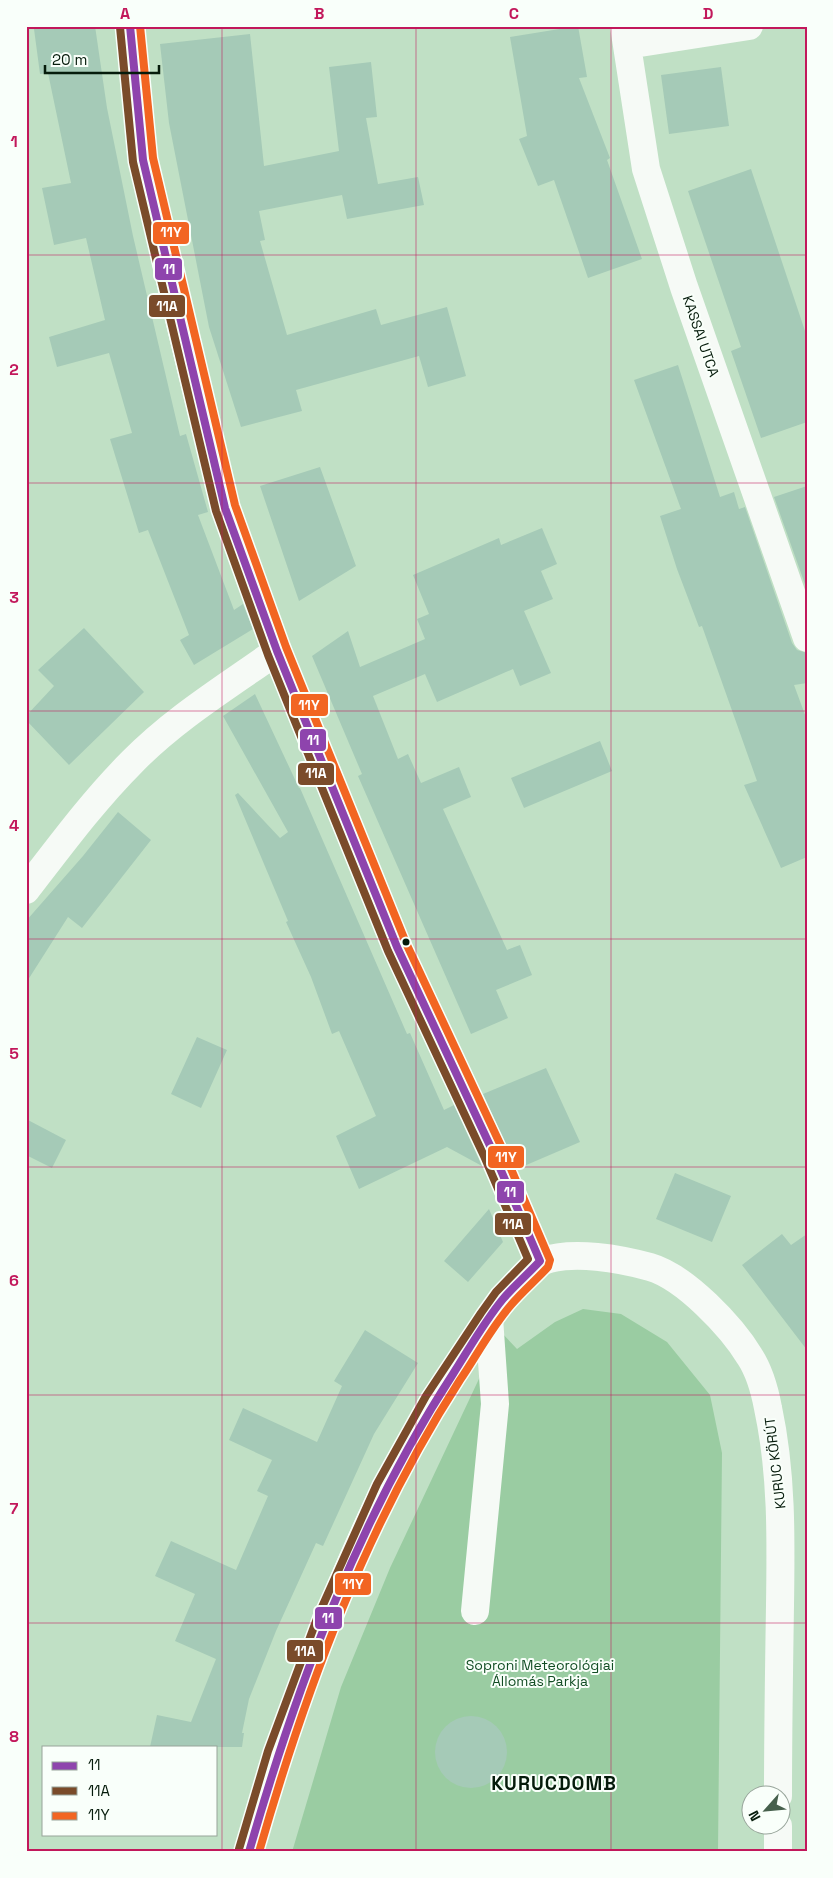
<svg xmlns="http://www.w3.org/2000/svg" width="833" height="1878" font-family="'Space Grotesk',sans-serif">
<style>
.green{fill:#9acca2}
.building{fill:#a5cab7}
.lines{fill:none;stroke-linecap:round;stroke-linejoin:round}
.minor{stroke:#f6faf6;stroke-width:28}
.bus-1-casing{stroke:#f9fffa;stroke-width:11}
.bus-2-casing{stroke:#f9fffa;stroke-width:11}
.bus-3-casing{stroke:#f9fffa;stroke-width:11}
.bus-1{stroke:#8e44ad;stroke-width:8}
.bus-2{stroke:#7a4b2a;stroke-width:8}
.bus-3{stroke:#f26522;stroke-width:8}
.grid{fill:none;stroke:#c2185b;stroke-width:1;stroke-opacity:0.55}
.bus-dot{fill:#051b0b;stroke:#f9fffa;stroke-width:2}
.labels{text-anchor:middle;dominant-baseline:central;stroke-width:4;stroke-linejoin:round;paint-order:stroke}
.street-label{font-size:14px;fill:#051b0b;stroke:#f9fffa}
.park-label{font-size:14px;fill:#124d24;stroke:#f9fffa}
.district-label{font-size:19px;font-weight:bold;letter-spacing:1px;fill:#051b0b;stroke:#f9fffa}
.line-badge{stroke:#f9fffa;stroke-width:2}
.badge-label{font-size:14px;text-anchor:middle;font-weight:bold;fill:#fff}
.neatline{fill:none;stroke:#c2185b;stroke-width:2}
.grid-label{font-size:16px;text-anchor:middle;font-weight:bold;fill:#c2185b}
</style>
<rect width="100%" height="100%" fill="#c0e0c5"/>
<!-- green -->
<path class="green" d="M 583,1309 L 621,1314 L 667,1342 L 710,1395 L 722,1453 L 718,1852 L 292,1852 L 341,1687 L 390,1568 L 501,1332 L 517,1349 L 555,1322 Z"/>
<!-- building -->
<path class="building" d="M 58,26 L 95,26 L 107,108 L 133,236 L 180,436 L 186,434 L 208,512 L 198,515 L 234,610 L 243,604 L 253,629 L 194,665 L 180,640 L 189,635 L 148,530 L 139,533 L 110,439 L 132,433 L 109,353 L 57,367 L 49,337 L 105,320 L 86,238 L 54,245 L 42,188 L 71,183 L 48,73 L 40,74 L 34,29 Z
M 578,26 L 587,77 L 579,78 L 610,158 L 607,160 L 642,259 L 588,278 L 554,180 L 538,186 L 519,139 L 527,136 L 510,37 Z
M 250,34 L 264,166 L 339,151 L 329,67 L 371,62 L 377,117 L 366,118 L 378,184 L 418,177 L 424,205 L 347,219 L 342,195 L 259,211 L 265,240 L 260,241 L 287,335 L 376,309 L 381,325 L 447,307 L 466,376 L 428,387 L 419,356 L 296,390 L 302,411 L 241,427 L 209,327 L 169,123 L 160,44 Z
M 721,67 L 729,126 L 669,134 L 661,75 Z
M 751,169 L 807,337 L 807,422 L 761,438 L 731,351 L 741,347 L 688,191 Z
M 678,365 L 720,497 L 734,492 L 739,509 L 745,507 L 792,643 L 797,650 L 807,653 L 807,683 L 794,685 L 807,720 L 807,857 L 781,868 L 744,785 L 757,781 L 702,626 L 699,627 L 677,569 L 660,516 L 681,509 L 634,380 Z
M 320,467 L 356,566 L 299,601 L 260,486 Z
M 807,486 L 807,590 L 774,497 Z
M 542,528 L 557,564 L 541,571 L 553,599 L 524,611 L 551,673 L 520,686 L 513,669 L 437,702 L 425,674 L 373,696 L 398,759 L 408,754 L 421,783 L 459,767 L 471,797 L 443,809 L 507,950 L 520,945 L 532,975 L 496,990 L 508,1018 L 471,1034 L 358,776 L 362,774 L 312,656 L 348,631 L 360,667 L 425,639 L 417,619 L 429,614 L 413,575 L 499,538 L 501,545 Z
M 84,628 L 144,692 L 69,765 L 26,720 L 26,716 L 54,686 L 38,670 Z
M 255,694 L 299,788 L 300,788 L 407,1034 L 410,1033 L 444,1110 L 454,1105 L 482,1166 L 447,1147 L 359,1189 L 336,1136 L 376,1116 L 339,1031 L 332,1034 L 311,977 L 286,922 L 288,921 L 235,795 L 238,793 L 280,838 L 288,832 L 223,716 Z
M 600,741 L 612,771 L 524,808 L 511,778 Z
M 118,812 L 151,840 L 82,928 L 68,917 L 26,983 L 26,921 L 83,856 Z
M 197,1037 L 227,1050 L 201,1108 L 171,1094 Z
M 546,1068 L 580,1142 L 517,1169 L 483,1094 Z
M 26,1119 L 66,1140 L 52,1168 L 26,1155 Z
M 675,1173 L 731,1196 L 712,1242 L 656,1219 Z
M 489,1209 L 503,1242 L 468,1282 L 444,1261 Z
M 782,1234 L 791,1245 L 807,1234 L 807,1350 L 742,1265 Z
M 365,1330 L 418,1363 L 374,1434 L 323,1546 L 316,1543 L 276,1631 L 249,1699 L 242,1733 L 244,1733 L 242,1747 L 150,1747 L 157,1715 L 191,1722 L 216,1659 L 175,1641 L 195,1594 L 155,1576 L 171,1541 L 236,1570 L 268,1496 L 257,1491 L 272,1460 L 229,1440 L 243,1408 L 317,1442 L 342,1386 L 334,1381 Z
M435 1752a36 36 0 1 1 72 0a36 36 0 1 1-72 0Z"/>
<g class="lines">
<!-- minor -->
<path class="minor" d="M 130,26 L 143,160 L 176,307 L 225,508 L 277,651 L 397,947 L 493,1152 L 540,1261
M 624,26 L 646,169 L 684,287 L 807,638
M 627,45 L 749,26
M 26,890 C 60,846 93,801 132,762 C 175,718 228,686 277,651
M 475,1611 L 495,1404 L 489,1318
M 778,1826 L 778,1852
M 249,1852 C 285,1728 328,1604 385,1489 C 411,1438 442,1390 473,1343 C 485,1323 523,1268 543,1261 C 573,1250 621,1259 650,1267 C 685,1277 732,1327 750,1357 C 759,1371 765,1392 768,1408 C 782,1473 781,1539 780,1605 C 779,1668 778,1732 778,1796"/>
<defs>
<path id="bus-1" d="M 130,26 L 143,160 L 225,508 L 277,651 L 397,947 L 493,1152 L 540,1261 C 528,1274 514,1286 503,1299 C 484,1322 469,1349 453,1374 C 358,1520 297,1685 249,1852"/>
<path id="bus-2" d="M 120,27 L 133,162 L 216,511 L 268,655 L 388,951 L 484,1156 L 528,1259 L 496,1292 L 481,1313 L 426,1396 L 377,1484 L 318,1616 L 268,1751 L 239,1849"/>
<path id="bus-3" d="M 140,26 L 153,158 L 235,505 L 286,647 L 406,943 L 502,1148 L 550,1260 L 548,1267 C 536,1280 522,1292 511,1305 C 491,1328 477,1355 460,1380 C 367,1524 306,1688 259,1852"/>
</defs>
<!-- bus-1 casing -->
<use href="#bus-1" class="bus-1-casing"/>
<!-- bus-2 casing -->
<use href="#bus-2" class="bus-2-casing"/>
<!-- bus-3 casing -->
<use href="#bus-3" class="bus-3-casing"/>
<!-- bus-1 -->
<use href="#bus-1" class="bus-1"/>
<!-- bus-2 -->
<use href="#bus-2" class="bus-2"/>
<!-- bus-3 -->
<use href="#bus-3" class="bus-3"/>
</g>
<!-- grid -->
<path class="grid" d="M 222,26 L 222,1852M 416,26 L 416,1852M 611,26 L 611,1852M 26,255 L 807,255M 26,483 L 807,483M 26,711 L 807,711M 26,939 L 807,939M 26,1167 L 807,1167M 26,1395 L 807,1395M 26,1623 L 807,1623"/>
<!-- markers -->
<circle class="bus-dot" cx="406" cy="942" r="4.5"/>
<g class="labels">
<!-- street labels -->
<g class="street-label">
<text transform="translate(701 336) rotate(71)">KASSAI UTCA</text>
<text transform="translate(775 1463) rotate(-97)">KURUC KÖRÚT</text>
</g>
<!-- park labels -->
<g class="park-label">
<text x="540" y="1665">Soproni Meteorológiai<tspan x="540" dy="16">Állomás Parkja</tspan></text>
</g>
<!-- district labels -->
<g class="district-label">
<text x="554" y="1783">KURUCDOMB</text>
</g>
</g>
<g class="line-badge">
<rect x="152" y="221" width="38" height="24" rx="5" fill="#f26522"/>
<rect x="154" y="257" width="29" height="24" rx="5" fill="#8e44ad"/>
<rect x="148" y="294" width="38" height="24" rx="5" fill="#7a4b2a"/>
<rect x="290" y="693" width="39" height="24" rx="5" fill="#f26522"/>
<rect x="299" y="728" width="28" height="24" rx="5" fill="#8e44ad"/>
<rect x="297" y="762" width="38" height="24" rx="5" fill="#7a4b2a"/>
<rect x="487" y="1145" width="38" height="24" rx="5" fill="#f26522"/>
<rect x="496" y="1180" width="29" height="24" rx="5" fill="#8e44ad"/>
<rect x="494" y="1212" width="38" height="24" rx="5" fill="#7a4b2a"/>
<rect x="334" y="1572" width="38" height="24" rx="5" fill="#f26522"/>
<rect x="314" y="1606" width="29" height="24" rx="5" fill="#8e44ad"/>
<rect x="286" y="1639" width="38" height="24" rx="5" fill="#7a4b2a"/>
</g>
<g class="badge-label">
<text x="171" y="237">11Y</text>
<text x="169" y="274">11</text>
<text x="167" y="311">11A</text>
<text x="309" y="710">11Y</text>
<text x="313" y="745">11</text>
<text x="316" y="778">11A</text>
<text x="506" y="1162">11Y</text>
<text x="510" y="1197">11</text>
<text x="513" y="1229">11A</text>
<text x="353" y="1589">11Y</text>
<text x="328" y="1623">11</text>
<text x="305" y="1656">11A</text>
</g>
<!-- border -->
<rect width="833" height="1878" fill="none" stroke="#f9fffa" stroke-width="55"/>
<!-- legend -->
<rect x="42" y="1746" width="175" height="90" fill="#f9fffa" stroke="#97a49a"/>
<rect x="52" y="1762" width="25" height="8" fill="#8e44ad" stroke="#97a49a"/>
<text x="88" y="1770" font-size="15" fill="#051b0b">11</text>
<rect x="52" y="1787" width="25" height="8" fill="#7a4b2a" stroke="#97a49a"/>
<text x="88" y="1796" font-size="15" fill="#051b0b">11A</text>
<rect x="52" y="1812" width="25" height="8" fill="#f26522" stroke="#97a49a"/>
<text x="88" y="1820" font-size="15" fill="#051b0b">11Y</text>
<!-- north arrow -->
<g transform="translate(766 1810) rotate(243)"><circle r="24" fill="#f9fffa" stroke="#97a49a"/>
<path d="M0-4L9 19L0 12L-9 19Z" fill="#46604c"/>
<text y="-8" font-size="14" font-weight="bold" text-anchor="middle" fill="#051b0b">N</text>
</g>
<!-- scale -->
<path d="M45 65v8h114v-8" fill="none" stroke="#051b0b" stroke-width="2.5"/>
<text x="52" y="65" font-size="15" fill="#051b0b" stroke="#f9fffa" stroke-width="4" paint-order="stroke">20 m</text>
<rect x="28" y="28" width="778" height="1822" class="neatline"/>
<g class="grid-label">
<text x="125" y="19">A</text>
<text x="319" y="19">B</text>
<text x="514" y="19">C</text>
<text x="708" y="19">D</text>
<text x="14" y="147">1</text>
<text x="14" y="375">2</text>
<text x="14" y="603">3</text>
<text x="14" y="831">4</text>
<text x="14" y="1059">5</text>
<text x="14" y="1286">6</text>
<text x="14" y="1514">7</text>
<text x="14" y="1742">8</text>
</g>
</svg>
